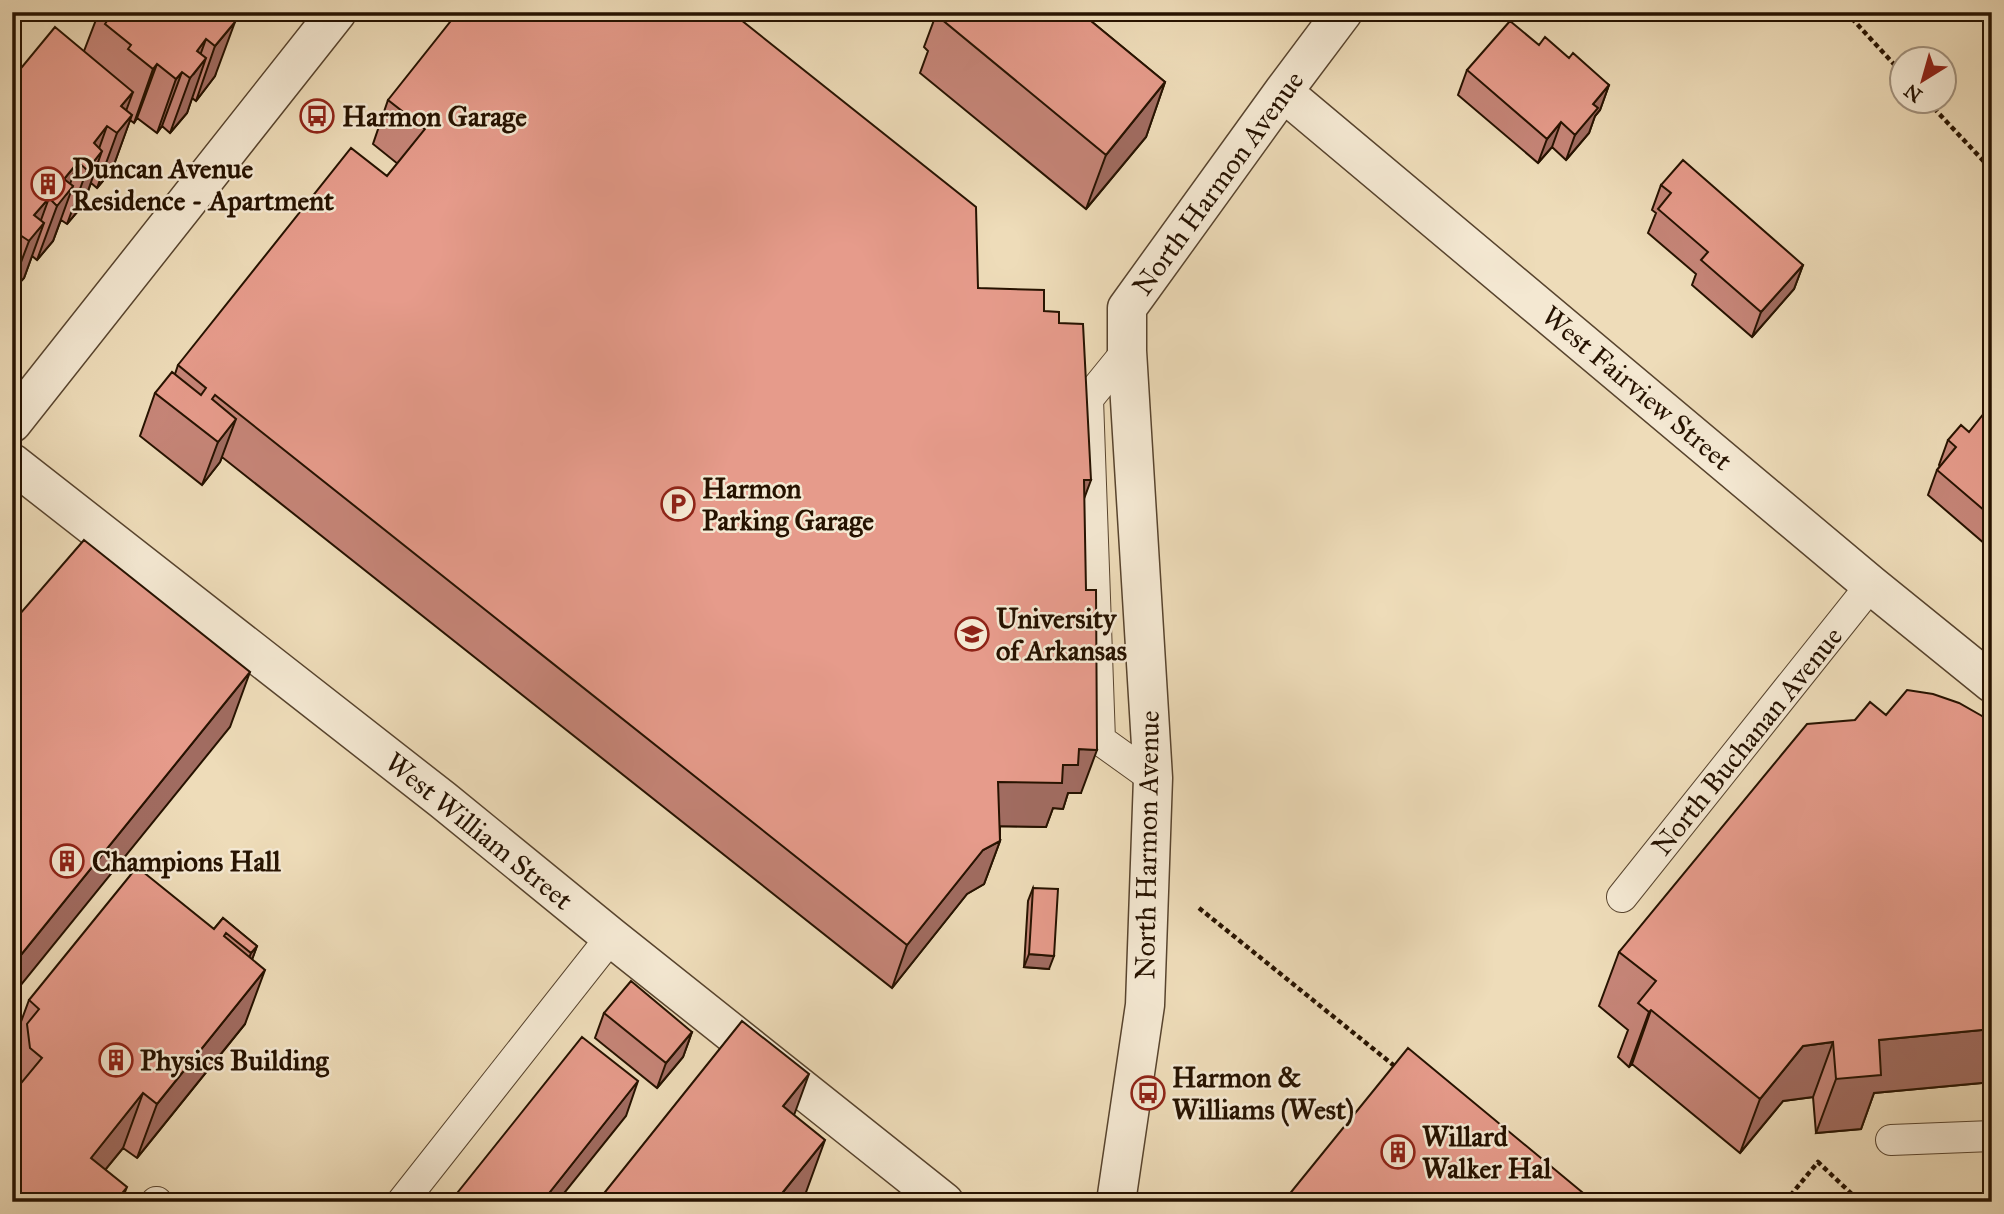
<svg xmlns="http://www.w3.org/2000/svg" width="2004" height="1214" viewBox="0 0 2004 1214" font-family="'IM FELL Great Primer',serif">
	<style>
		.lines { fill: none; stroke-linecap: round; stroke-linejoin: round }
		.service-casing { stroke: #58442e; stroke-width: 32 }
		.minor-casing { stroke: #58442e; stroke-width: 41 }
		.path { stroke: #261200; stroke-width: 4.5; stroke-dasharray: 5 3.5; stroke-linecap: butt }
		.service { stroke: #f4e8d2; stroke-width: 30 }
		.minor { stroke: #f4e8d2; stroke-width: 38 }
		.wall { fill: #c68578; stroke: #261200; stroke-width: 2 }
		.shaded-wall { fill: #a16c61; stroke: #261200; stroke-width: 2 }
		.building { fill: #e69b8b; stroke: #261200; stroke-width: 2 }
		.labels { text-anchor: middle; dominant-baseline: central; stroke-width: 5; stroke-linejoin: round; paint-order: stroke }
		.poi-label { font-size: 28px; font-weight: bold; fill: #261200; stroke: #f4e8d2; text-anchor: start }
		.street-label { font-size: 28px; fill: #261200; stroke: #f4e8d2 }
	</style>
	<rect width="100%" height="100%" fill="#eedcb9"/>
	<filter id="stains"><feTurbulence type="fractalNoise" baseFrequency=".00286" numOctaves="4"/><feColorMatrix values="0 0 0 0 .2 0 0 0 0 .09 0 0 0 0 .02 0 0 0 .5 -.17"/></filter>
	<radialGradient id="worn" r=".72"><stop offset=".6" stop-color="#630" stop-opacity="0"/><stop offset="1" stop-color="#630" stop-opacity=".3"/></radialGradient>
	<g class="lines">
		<defs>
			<path id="service" d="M1127,351l-39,48 12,341 53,38
				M1622,897l249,-312
				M1891,1140l101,-4
				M156,1202h1
				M402,1202l209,-265"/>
			<path id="minor" d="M1283,92l588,493 121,98
				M12,423l325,-411
				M12,463l431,337 168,137 333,265
				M1116,1202l29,-197 8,-227 -26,-427v-43l156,-216 60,-80"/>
		</defs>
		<use href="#service" class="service-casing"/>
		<use href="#minor" class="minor-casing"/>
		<path class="path" d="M1846,12l56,61
			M1928,102l64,68
			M1199,908l198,160
			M1785,1202l33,-40 38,36 1,4"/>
		<use href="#service" class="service"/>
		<use href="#minor" class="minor"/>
	</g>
	<path class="wall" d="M99,12h129l-13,64 -19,25 -4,-3 -5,15 -17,20 -8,-7 -5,7 -20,-15 -3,5 -4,-3 -18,50 -15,18 -6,-5 -8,22 -16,19 -6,-4 -8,21 -16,19 -5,-4 -8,22 -12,13v-212l72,-28z
		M937,12h143l85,70 -19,55 -60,72 -166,-136 8,-22 -4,-4z
		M1539,45l30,13 40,27 -9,25 -5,6 -6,17 -23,27 -14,-13 -14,16 -80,-68 9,-25z
		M388,100l590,188 66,23 15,12 25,175 -3,295h-13l-5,16 -10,-1 -7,19 -46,-1v15l-16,43 -17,10 -75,94 -670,-531 -2,5 -18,23 -62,-49 15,-43 20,-19 3,-9 209,-189 11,-12 -25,-20z
		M1661,185l142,80 -9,24 -42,48 -60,-52 4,-11 -48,-41 8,-20 -4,-3z
		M1992,418v132l-64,-55 9,-25 3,-4 -1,-1 9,-25 21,-8z
		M1886,715l106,9v358l-118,11 -13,36 -45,4 -3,-36 -30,4 -43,52 -108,-89 -3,3 -11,-10 10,-27 -29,-24 20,-54 236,-232z
		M1033,888l16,81 -25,-2 4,-66z
		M223,918l34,28 -5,13 -7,65 -108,134 -14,-10 -18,22 -93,32v-138l2,-5 -2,-2v-11l17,-46 185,-71z
		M604,1013l88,19 -9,25 -26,31 -62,-50z"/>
	<path class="shaded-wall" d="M235,22l-20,54 -19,25 19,-55z
		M206,39l-13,36 13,-17 -19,55 -17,20 20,-55 7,-27z
		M157,64l-20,54 -3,5 19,-54z
		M182,72l-20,54 -5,7 19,-54z
		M1165,82l-19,55 -60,72 20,-54z
		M1609,85l-9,25 -5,6 -6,17 -23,27 9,-25 18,-31z
		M133,92l-14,38 13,-15 -20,55 -15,18 20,-55 4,-27z
		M1561,122l-9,25 -14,16 9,-24z
		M107,126l-12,34 7,-9 -19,54 -16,19 20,-54 7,-27z
		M78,162l-12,33 7,-9 -20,55 -16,19 20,-54 7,-27z
		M49,198l-12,33 7,-8 -20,55 -12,13v-5l17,-45 5,-26z
		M20,235l-8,22v-12z
		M1803,265l-9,24 -42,48 9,-25z
		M236,419l-16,43 -18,23 16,-43z
		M1084,480h7l-16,43z
		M250,672l-20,55 -218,269v-30z
		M1079,749l18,1 -16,43h-13l-5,16 -10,-1 -7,19 -64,-1 16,-44 65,-17z
		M1000,841l-16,43 -17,10 -75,94 15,-43 76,-95z
		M257,946l-20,55 -6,7 20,-55z
		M1029,954l25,2 -5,13 -25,-2z
		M265,970l-20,54 -108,134 20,-54z
		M1651,1010l-19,54 -3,3 20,-55z
		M1992,1029v53l-118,11 -13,36 -45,4 20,-54 43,-39z
		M692,1032l-9,25 -26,31 9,-25z
		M1833,1042l-20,55 -30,4 -43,52 20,-54 43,-53z
		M809,1074l-20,55 -6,-23z
		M638,1081l-12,35 -69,86h-15z
		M143,1093l-20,55 -44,54 12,-44z
		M825,1140l-20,55 -6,7h-24z
		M127,1187l-6,15h-6z"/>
	<path class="building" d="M99,12h128l-2,3 10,7 -20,24 -9,-7 -9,12 9,7 -16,20 -8,-6 -6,7 -19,-15 -4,5 -25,-20 3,-4 -26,-21 2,-3 -9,-8z
		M458,12h273l245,195 2,81 66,2v21l15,1v11l24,1 8,156h-7l2,110h10l1,160 -18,-1 -1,16h-15l-1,18 -64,-1 2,59 -17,9 -76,95 -692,-550 -3,4 24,20 -18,23 -63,-49 17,-21 29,23 5,-7 -28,-23 173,-217 36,28 38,-47 -37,-29z
		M945,12h135l85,70 -59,73 -166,-137z
		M1510,21l29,24 6,-8 24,21 4,-5 36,32 -16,19 5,4 -23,27 -14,-13 -14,17 -80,-69z
		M55,27l78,65 -12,14 11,9 -15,18 -10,-7 -13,17 8,8 -15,19 -9,-8 -14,17 9,7 -16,20 -8,-8 -15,17 10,8 -15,18 -9,-6 -8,10v-166z
		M1683,160l120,105 -42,47 -60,-52 7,-8 -50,-43 13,-16 -10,-8z
		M1985,412l7,6v99l-55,-47 19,-23 -8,-7 13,-15 8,7z
		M84,540l166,132 -238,294v-343z
		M1907,690l26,4 26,9 23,13 10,8v305l-113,11 2,35 -45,4 -3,-37 -30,4 -43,53 -109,-89 -2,2 -11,-9 18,-22 -37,-29 188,-228 48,-4 15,-18 16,13z
		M137,867l77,62 9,-11 34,28 -6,7 -25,-20 -2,3 41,34 -108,134 -14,-11 -52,65 36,29 -12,15h-103v-108l30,-36 -12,-10 -3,-24 12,-15 -10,-9z
		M1033,888l25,1 -4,67 -25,-2z
		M631,981l61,51 -26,31 -62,-50z
		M742,1021l67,53 -26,32 42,34 -50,62h-178z
		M582,1037l56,44 -96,121h-92z
		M1408,1048l186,154h-311z"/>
	<defs>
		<symbol id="bus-ring" viewBox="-11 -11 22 22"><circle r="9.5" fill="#f4e8d2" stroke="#8f2418" stroke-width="1.5"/><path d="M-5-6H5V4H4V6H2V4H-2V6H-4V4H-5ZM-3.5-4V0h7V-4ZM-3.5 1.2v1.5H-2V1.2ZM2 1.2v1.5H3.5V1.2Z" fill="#8f2418"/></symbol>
		<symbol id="building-ring" viewBox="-11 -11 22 22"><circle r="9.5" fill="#f4e8d2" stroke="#8f2418" stroke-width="1.5"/><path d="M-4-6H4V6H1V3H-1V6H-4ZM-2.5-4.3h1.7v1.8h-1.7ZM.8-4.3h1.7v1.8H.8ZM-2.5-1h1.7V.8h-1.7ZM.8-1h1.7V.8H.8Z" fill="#8f2418"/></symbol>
		<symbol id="parking-ring" viewBox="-11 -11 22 22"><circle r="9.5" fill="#f4e8d2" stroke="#8f2418" stroke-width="1.5"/><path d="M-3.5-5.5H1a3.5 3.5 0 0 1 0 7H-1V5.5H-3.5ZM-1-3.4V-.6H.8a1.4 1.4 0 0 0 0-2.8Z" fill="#8f2418"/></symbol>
		<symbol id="university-ring" viewBox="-11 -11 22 22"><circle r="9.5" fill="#f4e8d2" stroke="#8f2418" stroke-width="1.5"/><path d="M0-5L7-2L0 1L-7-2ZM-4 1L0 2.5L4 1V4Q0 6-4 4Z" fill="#8f2418"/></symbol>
	</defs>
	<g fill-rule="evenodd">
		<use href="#bus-ring" x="298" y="97" width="38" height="38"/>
		<use href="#building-ring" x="29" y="165" width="38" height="38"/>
		<use href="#parking-ring" x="659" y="485" width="38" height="38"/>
		<use href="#university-ring" x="953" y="615" width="38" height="38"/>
		<use href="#building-ring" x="48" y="842" width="38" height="38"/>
		<use href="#building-ring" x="97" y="1041" width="38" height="38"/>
		<use href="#bus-ring" x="1129" y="1074" width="38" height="38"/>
		<use href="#building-ring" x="1379" y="1133" width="38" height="38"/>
	</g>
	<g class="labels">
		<g class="poi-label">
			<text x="342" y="116">Harmon Garage</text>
			<text x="72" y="168">Duncan Avenue<tspan x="72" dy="32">Residence - Apartment</tspan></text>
			<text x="702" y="488">Harmon<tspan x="702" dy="32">Parking Garage</tspan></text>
			<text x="996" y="618">University<tspan x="996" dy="32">of Arkansas</tspan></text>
			<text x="92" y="861">Champions Hall</text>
			<text x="140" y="1060">Physics Building</text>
			<text x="1172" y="1077">Harmon &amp;<tspan x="1172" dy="32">Williams (West)</tspan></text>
			<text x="1422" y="1136">Willard<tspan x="1422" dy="32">Walker Hal</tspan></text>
		</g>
		<g class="street-label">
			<text transform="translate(1218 183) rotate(-54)">North Harmon Avenue</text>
			<text transform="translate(1637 388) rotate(40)">West Fairview Street</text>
			<text transform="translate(1747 741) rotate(-51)">North Buchanan Avenue</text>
			<text transform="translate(479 831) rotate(39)">West William Street</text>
			<text transform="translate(1147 845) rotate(-89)">North Harmon Avenue</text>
		</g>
	</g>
	<rect width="2004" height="1214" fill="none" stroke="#eedcb9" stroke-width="42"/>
	<rect x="14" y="14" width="1976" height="1186" fill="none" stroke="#261200" stroke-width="3.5"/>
	<rect x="21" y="21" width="1962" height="1172" fill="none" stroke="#261200" stroke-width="2"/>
	<g transform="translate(1923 80) rotate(217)"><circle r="33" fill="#f4e8d2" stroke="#a2927e" stroke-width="2"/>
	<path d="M0-5L12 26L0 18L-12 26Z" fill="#8f2418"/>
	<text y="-10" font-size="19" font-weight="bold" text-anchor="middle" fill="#261200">N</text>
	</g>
	<rect width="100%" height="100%" filter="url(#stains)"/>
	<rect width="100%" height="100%" fill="url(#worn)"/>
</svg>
